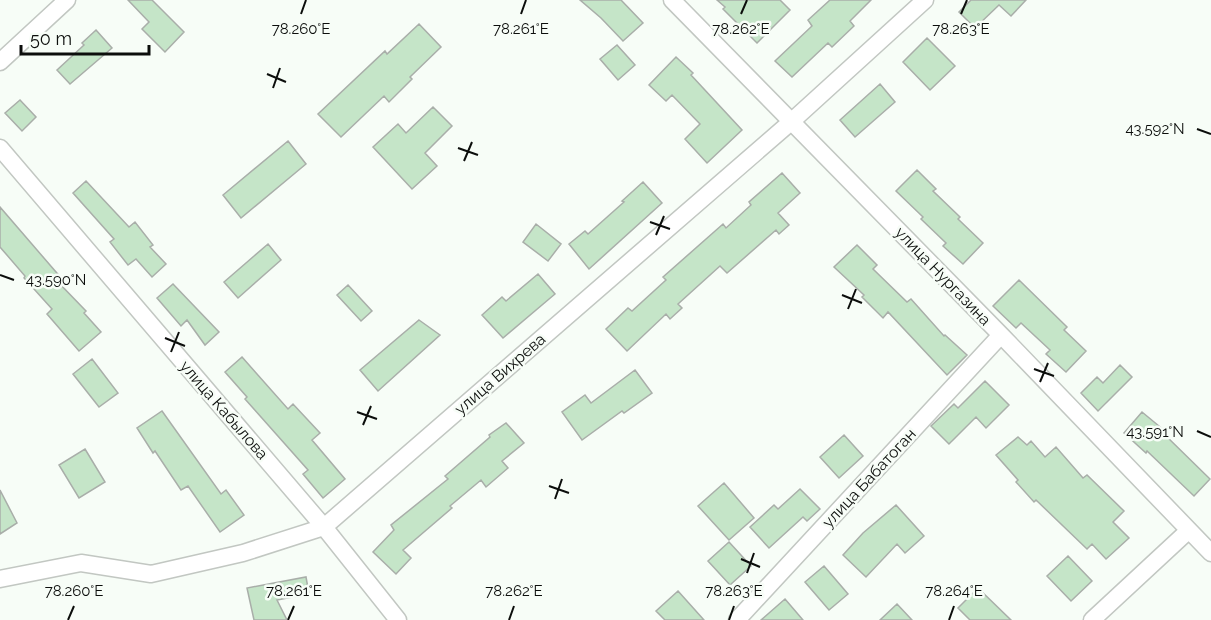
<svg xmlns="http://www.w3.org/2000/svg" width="1211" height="620" viewBox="0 0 1211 620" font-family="Raleway,sans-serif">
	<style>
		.building { fill: #c5e5c8; stroke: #a9aea9; stroke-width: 1.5 }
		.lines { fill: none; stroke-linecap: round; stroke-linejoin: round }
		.street-casing { stroke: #c2c7c2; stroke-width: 19 }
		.street { stroke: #fff; stroke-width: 16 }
		.ticks { fill: none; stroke: #0c0e0c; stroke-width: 2 }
		.labels { text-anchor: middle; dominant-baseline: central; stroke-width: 5; stroke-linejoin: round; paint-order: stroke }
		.street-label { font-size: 16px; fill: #0c0e0c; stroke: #f7fdf7 }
		.ticks-label { font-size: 15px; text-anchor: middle; fill: #0c0e0c; stroke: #f7fdf7; stroke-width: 5; stroke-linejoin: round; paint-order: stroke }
	</style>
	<rect width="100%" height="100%" fill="#f7fdf7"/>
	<path class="building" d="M128,0h24l32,32 -19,20 -23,-23 7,-7z
		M580,0h41l22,23 -20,18 -22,-23z
		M717,0h63l10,10 -33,33 -34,-34 2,-2z
		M830,0h41l-21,21 4,5 -22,21 -4,-4 -36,34 -17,-16 37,-35 -4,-6z
		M971,0h55l-15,16 -12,-11 -24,23 -16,-16z
		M419,24l22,23 -31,30 2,2 -23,23 -5,-6 -43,41 -23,-23 67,-63 2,3z
		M96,30l16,18 -42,36 -13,-14 27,-25 -2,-2z
		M927,38l28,28 -25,24 -27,-28z
		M617,45l18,20 -17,15 -18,-21z
		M676,57l17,16 -2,2 51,55 -35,33 -22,-24 15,-15 -28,-29 -6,6 -17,-16z
		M880,84l15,18 -40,35 -15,-17z
		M20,100l16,17 -14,14 -17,-18z
		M433,107l19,19 -27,27 12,13 -25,23 -39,-42 25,-23 8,9z
		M288,141l18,23 -65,54 -18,-23z
		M917,170l19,19 -3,2 27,26 -2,2 25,24 -20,21 -20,-18 3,-3 -25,-24 2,-2 -27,-26z
		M782,173l18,20 -22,20 11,12 -10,9 -3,-4 -49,43 -7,-7 -42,38 4,4 -12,11 -4,-5 -39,37 -21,-22 22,-21 4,3 34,-31 -3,-3 60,-53 3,4 25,-23 -2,-3z
		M86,181l43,46 6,-5 18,23 -3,2 16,17 -14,13 -16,-18 -8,6 -18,-23 4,-3 -41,-46z
		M643,182l19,21 -73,66 -20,-25 16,-13 3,3 36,-32 -2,-1z
		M0,207l62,72 -4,3 28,29 -2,2 17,19 -22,19 -32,-37 5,-5 -28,-31 1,-2 -25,-29z
		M536,224l25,20 -13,17 -25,-19z
		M268,244l13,16 -43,38 -14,-16z
		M857,245l20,20 -4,4 34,33 4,-3 33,37 1,-1 22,20 -20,20 -59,-63 -5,6 -21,-21 2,-2 -30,-28z
		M538,274l17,20 -52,44 -21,-23 20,-18 4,4z
		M1019,280l48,47 -3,3 22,21 -20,21 -20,-18 4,-4 -29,-27 -5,5 -23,-22z
		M173,284l46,48 -14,13 -18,-25 -6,6 -24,-28z
		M348,285l24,26 -11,10 -24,-26z
		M419,320l21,15 -62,56 -18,-21z
		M242,357l46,52 5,-5 27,29 -8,7 33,39 -22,19 -20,-24 5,-4 -63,-71 2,-2 -22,-25z
		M92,359l26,34 -19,14 -26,-33z
		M1120,365l12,12 -34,34 -17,-18 16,-16 6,6z
		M635,370l17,23 -28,20 -2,-2 -40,29 -20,-28 23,-17 6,8z
		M985,381l24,24 -23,23 -10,-11 -27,27 -18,-18 23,-22 4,4z
		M162,411l59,83 5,-4 18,25 -24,17 -32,-46 -7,4 -26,-39 -2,2 -16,-25z
		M1142,412l23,19 -2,2 47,46 -16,17 -47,-45 -1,2 -22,-20z
		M506,423l18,20 -22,18 6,7 -22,19 -5,-7 -31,26 2,2 -49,42 8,8 -15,16 -23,-22 21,-22 -3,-5 57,-46 -3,-3 45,-39 -1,-2z
		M844,435l19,21 -24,22 -19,-21z
		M1018,437l9,8 4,-4 14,16 11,-10 27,31 4,-3 37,36 -11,11 16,16 -23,21 -14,-15 -5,5 -51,-49 -2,2 -18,-20 2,-2 -22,-25z
		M85,449l20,33 -26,16 -20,-33z
		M724,483l30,35 -25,22 -31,-34z
		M800,489l20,20 -13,12 -4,-4 -34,31 -19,-21 24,-22 4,4z
		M0,490l17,33 -17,11z
		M896,505l28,31 -19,17 -8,-9 -31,33 -23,-22 20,-22z
		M729,542l22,24 -21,19 -22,-24z
		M1068,556l24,25 -21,20 -24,-25z
		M824,566l24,28 -19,16 -24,-28z
		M306,577l3,17 -32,6 10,20h-33l-7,-32z
		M978,588l33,32h-41l-12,-12z
		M678,591l26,29h-39l-9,-9z
		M785,599l18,21h-42z
		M897,604l15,16h-32z"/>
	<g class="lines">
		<defs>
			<path id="street" d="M672,0l329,335 210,218
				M0,62l67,-62
				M0,148l324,379 74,93
				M0,579l81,-16 70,11 92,-21 81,-26 468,-406 133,-121
				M737,620l264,-285
				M1092,620l96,-89"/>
		</defs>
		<use href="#street" class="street-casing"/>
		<use href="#street" class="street"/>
	</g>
	<path class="ticks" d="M301,14l5,-14M521,14l5,-14M741,14l6,-14M961,14l6,-14M267,74l19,8M273,88l7,-20M1197,129l14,5M458,148l20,7M464,161l8,-19M650,222l20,7M656,235l8,-19M0,275l14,5M842,295l20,8M848,309l8,-20M165,338l20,8M171,352l8,-20M1034,369l20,7M1040,382l8,-19M357,412l20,7M363,425l8,-19M1197,431l14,6M549,486l20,7M555,499l7,-20M741,559l19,8M747,573l7,-20M68,620l6,-14M288,620l6,-14M509,620l5,-14M729,620l5,-14M949,620l5,-14"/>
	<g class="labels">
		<g class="street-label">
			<text transform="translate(943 276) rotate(46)">улица Нургазина</text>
			<text transform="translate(500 374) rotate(-41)">улица Вихрева</text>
			<text transform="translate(224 410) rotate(49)">улица Кабылова</text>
			<text transform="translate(869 478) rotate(-47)">улица Бабатоган</text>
		</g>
	</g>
	<g class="ticks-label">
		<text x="301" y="34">78.260°E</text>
		<text x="521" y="34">78.261°E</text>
		<text x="741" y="34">78.262°E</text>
		<text x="961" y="34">78.263°E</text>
		<text x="1155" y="134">43.592°N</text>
		<text x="56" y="285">43.590°N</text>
		<text x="1155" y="437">43.591°N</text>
		<text x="74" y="596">78.260°E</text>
		<text x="294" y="596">78.261°E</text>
		<text x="514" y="596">78.262°E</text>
		<text x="734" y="596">78.263°E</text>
		<text x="954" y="596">78.264°E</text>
	</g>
	<path d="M21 45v9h128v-9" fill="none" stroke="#0c0e0c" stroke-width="3"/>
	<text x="30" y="45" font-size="18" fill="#0c0e0c" stroke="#f7fdf7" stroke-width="4.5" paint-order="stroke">50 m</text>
</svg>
